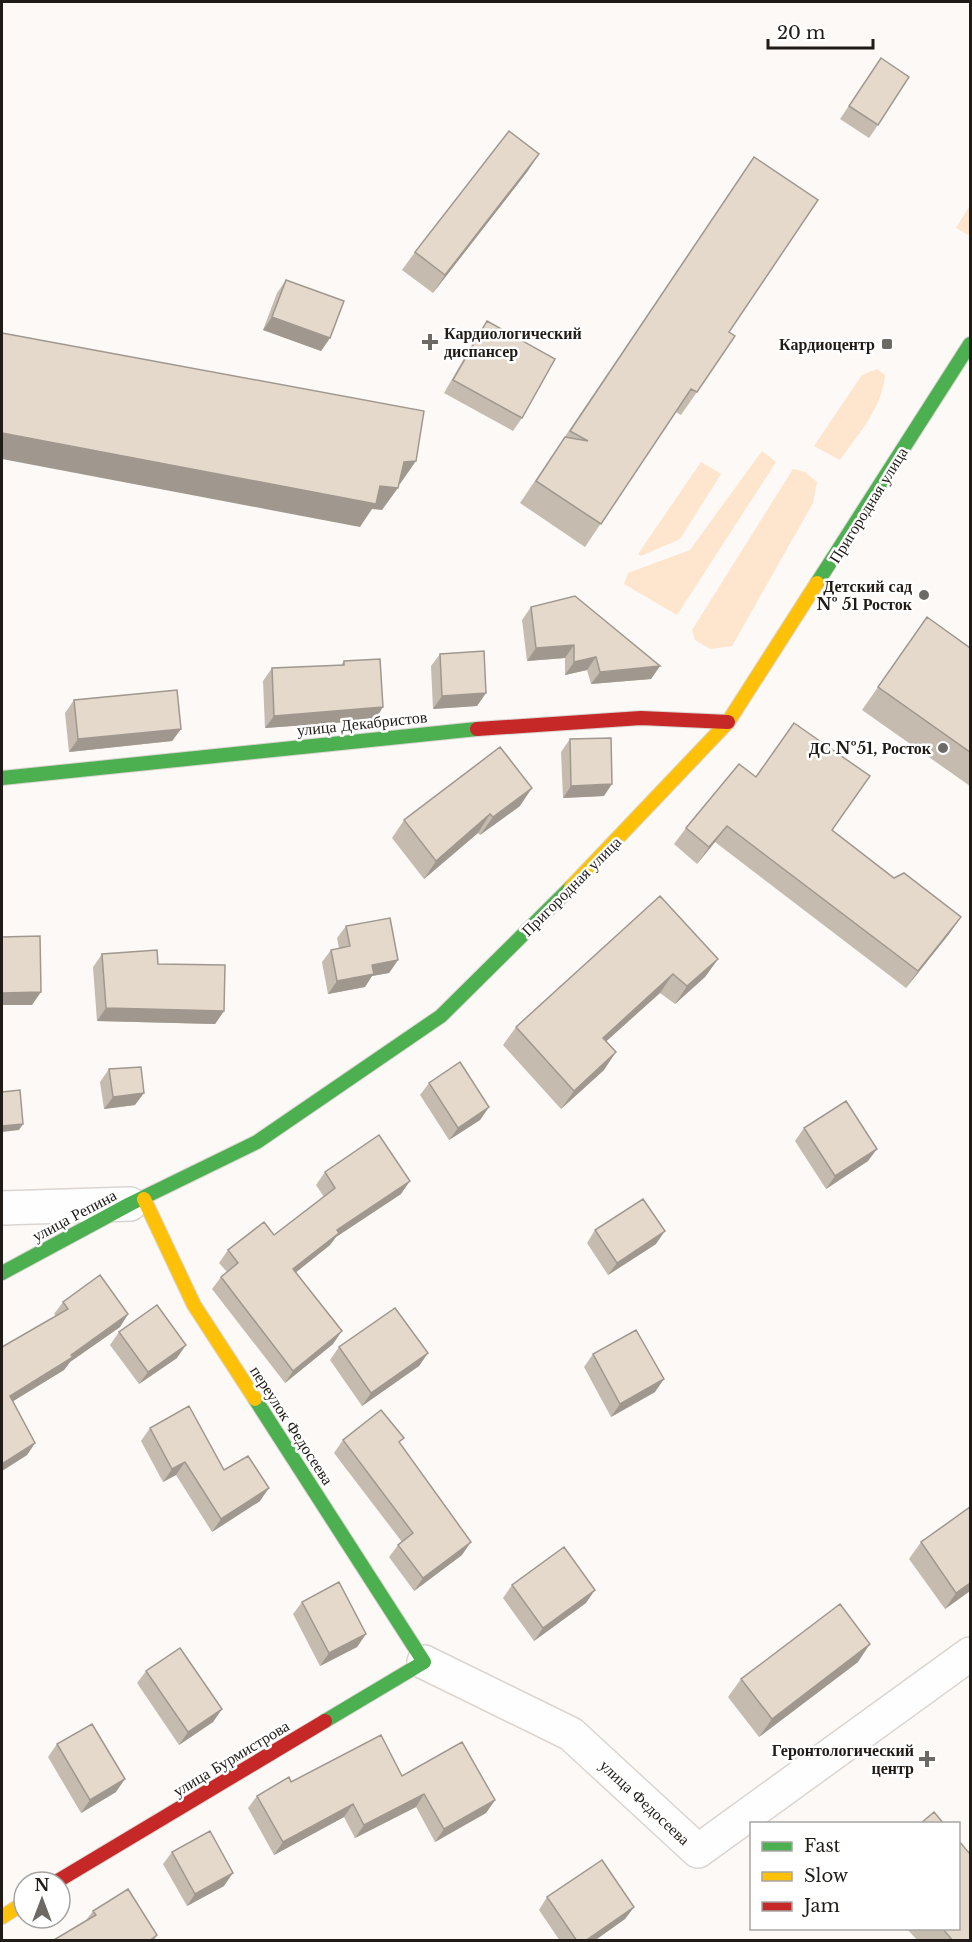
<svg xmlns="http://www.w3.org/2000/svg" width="972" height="1942" viewBox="0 0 972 1942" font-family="'Libre Baskerville',serif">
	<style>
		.green { fill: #fee5ce }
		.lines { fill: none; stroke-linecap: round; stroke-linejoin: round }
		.street-casing { stroke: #dad5d1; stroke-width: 36 }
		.fast-casing { stroke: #dad5d1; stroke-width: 16 }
		.slow-casing { stroke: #dad5d1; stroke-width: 16 }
		.jam-casing { stroke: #dad5d1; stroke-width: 16 }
		.street { stroke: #fffefe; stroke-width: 33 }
		.fast { stroke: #4caf50; stroke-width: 14 }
		.slow { stroke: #ffc107; stroke-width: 14 }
		.jam { stroke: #c62828; stroke-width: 14 }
		.wall { fill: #c5bbaf }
		.shaded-wall { fill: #a0988f }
		.building { fill: #e5d9cc; stroke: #a0988f; stroke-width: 1.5 }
		.poi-dot { fill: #6d6964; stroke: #fff; stroke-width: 2 }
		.labels { text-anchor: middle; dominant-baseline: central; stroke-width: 5; stroke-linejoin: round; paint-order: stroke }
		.poi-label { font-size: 16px; font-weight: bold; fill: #201b16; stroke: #fff; text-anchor: end }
		.street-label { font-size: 16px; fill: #201b16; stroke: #fff }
	</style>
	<rect width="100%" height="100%" fill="#fcf9f6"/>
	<path class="green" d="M970,205v31l-14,-8z
		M877,369l8,6c-3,33 -26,58 -45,85l-26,-14 48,-71z
		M762,451l14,11 -99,153 -53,-31 4,-11 62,-23z
		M701,462l20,12 -41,65 -39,17 -3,-2z
		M793,469l12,3 12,10 -4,21 -81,143 -22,3 -15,-9 -3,-10z"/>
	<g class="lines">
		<defs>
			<path id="street" d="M2,1208l128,-4
				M424,1662l147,72 127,117 272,-197"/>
			<path id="fast" d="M817,583l153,-239
				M2,778l475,-49
				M2,1273l128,-69 127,-62 184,-126 130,-129
				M255,1399l169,263 -99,59"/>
			<path id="slow" d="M571,887l157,-165 89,-139
				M144,1199l50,106 61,94
				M2,1917l22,-14"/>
			<path id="jam" d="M477,729l164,-11 87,4
				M56,1882l269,-161"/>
		</defs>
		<use href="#street" class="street-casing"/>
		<use href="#fast" class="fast-casing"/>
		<use href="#slow" class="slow-casing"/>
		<use href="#jam" class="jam-casing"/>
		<use href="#street" class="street"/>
		<use href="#fast" class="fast"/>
		<use href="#slow" class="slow"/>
		<use href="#jam" class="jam"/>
	</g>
	<path class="wall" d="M881,58l-3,67 -9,13 -29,-19z
		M539,154l-12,18 -94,121 -31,-23 13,-18z
		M754,157l-25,175 -32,60 -16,23 -5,-3 -91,135 -65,-44z
		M286,280l44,58 -9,13 -58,-21 14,-37z
		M487,321l35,97 -9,13 -69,-38 34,-59z
		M531,607l129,59 -9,13 -60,5 -4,-14 -22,5v-17l-38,3 -5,-41z
		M927,617l43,31v138l-108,-76z
		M440,654l46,39 -9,13 -44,3 -2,-43z
		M344,661l31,59 -110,8 -2,-47 9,-13 69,-3z
		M74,700l107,29 -9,12 -103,11 -4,-39z
		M570,739l34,57 -41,2 -2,-46z
		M756,777l76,53 62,48 67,39 -12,17 -43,54 -191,-146 -18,22 -23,-20 12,-16z
		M520,806l-40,29 -2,-2 -54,46 -32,-41 12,-18z
		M346,926l52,34 -9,13 -17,3 -7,11 -37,7 -6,-32 9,-12 8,-2 -2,-10z
		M102,954l56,10 66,47 -9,13 -118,-3 -4,-54z
		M718,959l-13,18 -30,27 -15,-11 -54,48 -2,29 -43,39 -58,-64 13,-18z
		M109,1069l26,36 -31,4 -4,-27z
		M429,1083l60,24 -9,13 -31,20 -29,-45z
		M804,1128l64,33 -42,28 -31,-48z
		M325,1172l76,22 -65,43 -6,8 -34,27 37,72 -48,39 -73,-94 9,-12 6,-5 -8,-9 9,-13 46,-15 50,-38 -8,-12z
		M595,1230l61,14 -48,31 -21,-32z
		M63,1302l65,12 -8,13 -50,35 -6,8 -51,31 22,42 -8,12 -25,16v-124l54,-31 -2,-2z
		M119,1332l58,26 -38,26 -29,-39z
		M339,1347l89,6 -9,13 -57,40 -32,-46z
		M593,1354l62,38 -44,25 -27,-50z
		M150,1428l74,42 36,31 -48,31 -36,-57 -13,7 -22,-41z
		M343,1440l57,4 62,111 -48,36 -25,-34 9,-12 4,-3 -68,-89z
		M970,1507v84l-25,18 -36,-50 12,-17z
		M512,1585l74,18 -52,38 -31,-43z
		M302,1602l64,32 -9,13 -37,19 -27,-52z
		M858,1662l-99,75 -31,-40 13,-18z
		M146,1671l76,38 -9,13 -34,23 -42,-62z
		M57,1744l59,48 -35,21 -33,-56z
		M402,1776l93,24 -9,13 -51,29 -19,-35 -61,31 -11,-21 -70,38 -26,-47 9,-12 34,-14z
		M172,1852l52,34 -37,20 -24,-42z
		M547,1897l87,10 -9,12 -31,22h-34l-21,-31z
		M93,1911l64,24 -3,6h-102l34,-21z
		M907,1929h51l12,12h-52z"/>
	<path class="shaded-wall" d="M539,154l-12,18 -94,121 12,-18z
		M272,317l58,21 -9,13 -58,-21z
		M2,433l396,55 -16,22 -10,-1 -12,18 -358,-68z
		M416,461l-16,23 -12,1 16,-23z
		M574,645l-9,13 -38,3 9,-13z
		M596,657l-9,13 -22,5 9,-13z
		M660,666l-9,13 -60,5 9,-12z
		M486,693l-9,13 -44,3 9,-13z
		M383,707l-8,13 -110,8 9,-12z
		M181,729l-9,12 -103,11 9,-13z
		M612,784l-8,12 -41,2 8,-12z
		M532,788l-12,18 -40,29 13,-18z
		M490,814l-12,19 -54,46 12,-18z
		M727,826l-12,16 -18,22 12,-17z
		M961,917l-12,17 -43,54 12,-17z
		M718,959l-13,18 -30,27 12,-18z
		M398,960l-9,13 -17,3 -7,11 -37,7 9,-13 35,-16z
		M673,974l-13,19 -70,63 13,-18z
		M41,992l-9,13h-30v-12z
		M106,1008l118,3 -9,13 -118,-3z
		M616,1052l-12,18 -43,39 13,-18z
		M144,1093l-9,12 -31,4 9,-12z
		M489,1107l-9,13 -31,20 9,-12z
		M23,1124l-4,6 -17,2v-6z
		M877,1149l-9,12 -42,28 9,-13z
		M410,1181l-9,13 -65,43 -6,8 -46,37 9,-13 44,-39z
		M665,1231l-9,13 -48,31 9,-12z
		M128,1314l-8,13 -50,35 -6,8 -62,38 8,-12z
		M342,1331l-9,13 -48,39 8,-12z
		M186,1345l-9,13 -38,26 9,-12z
		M428,1353l-9,13 -57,40 9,-13z
		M664,1379l-9,13 -44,25 9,-13z
		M35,1443l-8,12 -25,16v-7z
		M185,1462l-9,13 -13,7 9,-13z
		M269,1488l-9,13 -48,31 9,-13z
		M471,1542l-9,13 -48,36 9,-13z
		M970,1583v8l-25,18 11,-16z
		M595,1590l-9,13 -52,38 9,-13z
		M366,1634l-9,13 -37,19 9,-13z
		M870,1644l-12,18 -99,75 13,-18z
		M222,1709l-9,13 -34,23 9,-13z
		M125,1779l-9,13 -35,21 9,-13z
		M424,1794l-8,13 -61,31 9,-13z
		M495,1800l-9,13 -51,29 9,-13z
		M353,1804l-9,13 -70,38 9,-13z
		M233,1873l-9,13 -37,20 8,-12z
		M634,1907l-9,12 -31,22h-9z"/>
	<path class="building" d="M881,58l28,19 -31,48 -29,-19z
		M509,131l30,23 -94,121 -30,-23z
		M754,157l64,43 -89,132 6,4 -38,56 -6,-3 -90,135 -65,-43 29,-44 23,4 -18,-10z
		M286,280l58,21 -14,37 -58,-21z
		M487,321l68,38 -33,59 -69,-38z
		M2,333l422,78 -8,50 -12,1 -6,26 -18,-2 -4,18 -374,-71z
		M575,596l85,70 -60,6 -4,-15 -22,5v-17l-38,3 -5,-41z
		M927,617l43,31v104l-92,-65z
		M484,651l2,42 -44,3 -2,-42z
		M380,659l3,48 -109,9 -2,-48 72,-3v-4z
		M177,690l4,39 -103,10 -4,-39z
		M794,723l76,53 -38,54 62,48 10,-5 57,44 -43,54 -191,-145 -18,21 -23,-19 53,-64 17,13z
		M611,738l1,46 -41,2 -1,-47z
		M500,747l32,41 -39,29 -3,-3 -54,47 -32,-41z
		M660,896l58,63 -31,27 -14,-12 -70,64 13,14 -42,39 -58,-64z
		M390,918l8,42 -26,5 2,9 -37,7 -6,-31 19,-4 -4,-20z
		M40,936l1,56 -39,1v-56z
		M157,950l1,14 67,1 -1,46 -118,-3 -4,-54z
		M460,1062l29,45 -31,21 -29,-45z
		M141,1067l3,26 -31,4 -4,-28z
		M20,1090l3,34 -21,2v-34z
		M846,1101l31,48 -42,27 -31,-48z
		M379,1135l31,46 -73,49 2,3 -46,36 49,62 -49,40 -72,-94 17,-14 -10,-13 36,-28 10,13 61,-47 -10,-16z
		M643,1199l22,32 -48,32 -22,-33z
		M100,1275l28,39 -57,41 2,2 -63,39 25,47 -33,21v-117l66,-38 -5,-7z
		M157,1305l29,40 -38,27 -29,-40z
		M395,1308l33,45 -57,40 -32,-46z
		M636,1330l28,49 -44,25 -27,-50z
		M189,1406l35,64 24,-14 21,32 -48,31 -36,-57 -13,7 -22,-41z
		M381,1410l23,28 -5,4 72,100 -48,36 -25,-33 15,-12 -70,-93z
		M970,1507v76l-14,10 -35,-51z
		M564,1547l31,43 -52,38 -31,-43z
		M339,1582l27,52 -37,19 -27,-51z
		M840,1604l30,40 -98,75 -31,-40z
		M180,1648l42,61 -34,23 -42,-61z
		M92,1724l33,55 -35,21 -33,-56z
		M381,1735l21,41 60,-34 33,58 -51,29 -20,-35 -60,31 -11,-21 -70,38 -26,-46 32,-19 2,5z
		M934,1812l10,12h-24z
		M210,1831l23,42 -38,21 -23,-42z
		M958,1840l12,14v87h-17l-10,-12h15z
		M602,1860l32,47 -49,34h-8l-30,-44z
		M128,1889l29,46 -8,6h-97l44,-26 -3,-4z"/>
	<g class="poi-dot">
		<path d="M427 333h6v6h6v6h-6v6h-6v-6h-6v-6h6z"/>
		<rect x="881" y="338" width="12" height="12" rx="3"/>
		<circle cx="924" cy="595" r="6"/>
		<circle cx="943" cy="748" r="6"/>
		<path d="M924 1750h6v6h6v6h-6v6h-6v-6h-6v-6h6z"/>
	</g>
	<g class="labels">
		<g class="poi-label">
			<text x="444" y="333" text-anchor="start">Кардиологический<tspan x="444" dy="18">диспансер</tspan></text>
			<text x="875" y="344">Кардиоцентр</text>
			<text x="912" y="586">Детский сад<tspan x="912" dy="18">№ 51 Росток</tspan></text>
			<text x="931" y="748">ДС №51, Росток</text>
			<text x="914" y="1750">Геронтологический<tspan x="914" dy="18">центр</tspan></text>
		</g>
		<g class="street-label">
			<text transform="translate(868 505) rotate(-58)">Пригородная улица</text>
			<text transform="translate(362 723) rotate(-6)">улица Декабристов</text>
			<text transform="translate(571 886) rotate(-45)">Пригородная улица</text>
			<text transform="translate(74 1215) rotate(-28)">улица Репина</text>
			<text transform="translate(292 1425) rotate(57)">переулок Федосеева</text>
			<text transform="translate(231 1758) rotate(-31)">улица Бурмистрова</text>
			<text transform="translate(645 1802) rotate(43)">улица Федосеева</text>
		</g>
	</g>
	<rect width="972" height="1942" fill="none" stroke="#201b16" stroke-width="6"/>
	<rect x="750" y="1822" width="210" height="108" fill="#ffffff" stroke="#a6a4a2" stroke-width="1.5"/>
	<rect x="762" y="1842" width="30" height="9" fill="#4caf50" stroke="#a6a4a2" stroke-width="1.5"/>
	<text x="804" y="1852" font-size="18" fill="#201b16">Fast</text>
	<rect x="762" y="1872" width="30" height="9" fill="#ffc107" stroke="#a6a4a2" stroke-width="1.5"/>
	<text x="804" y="1882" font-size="18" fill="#201b16">Slow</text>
	<rect x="762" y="1902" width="30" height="9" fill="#c62828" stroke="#a6a4a2" stroke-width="1.5"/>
	<text x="804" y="1912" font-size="18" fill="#201b16">Jam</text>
	<g transform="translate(42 1900)"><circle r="28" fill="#ffffff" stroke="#a6a4a2" stroke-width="1.5"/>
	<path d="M0-4.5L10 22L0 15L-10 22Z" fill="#6d6964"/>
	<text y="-9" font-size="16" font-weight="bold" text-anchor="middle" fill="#201b16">N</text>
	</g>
	<path d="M768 39v9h105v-9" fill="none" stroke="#201b16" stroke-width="3"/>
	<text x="777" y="39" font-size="18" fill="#201b16" stroke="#ffffff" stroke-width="4.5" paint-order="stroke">20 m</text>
</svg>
